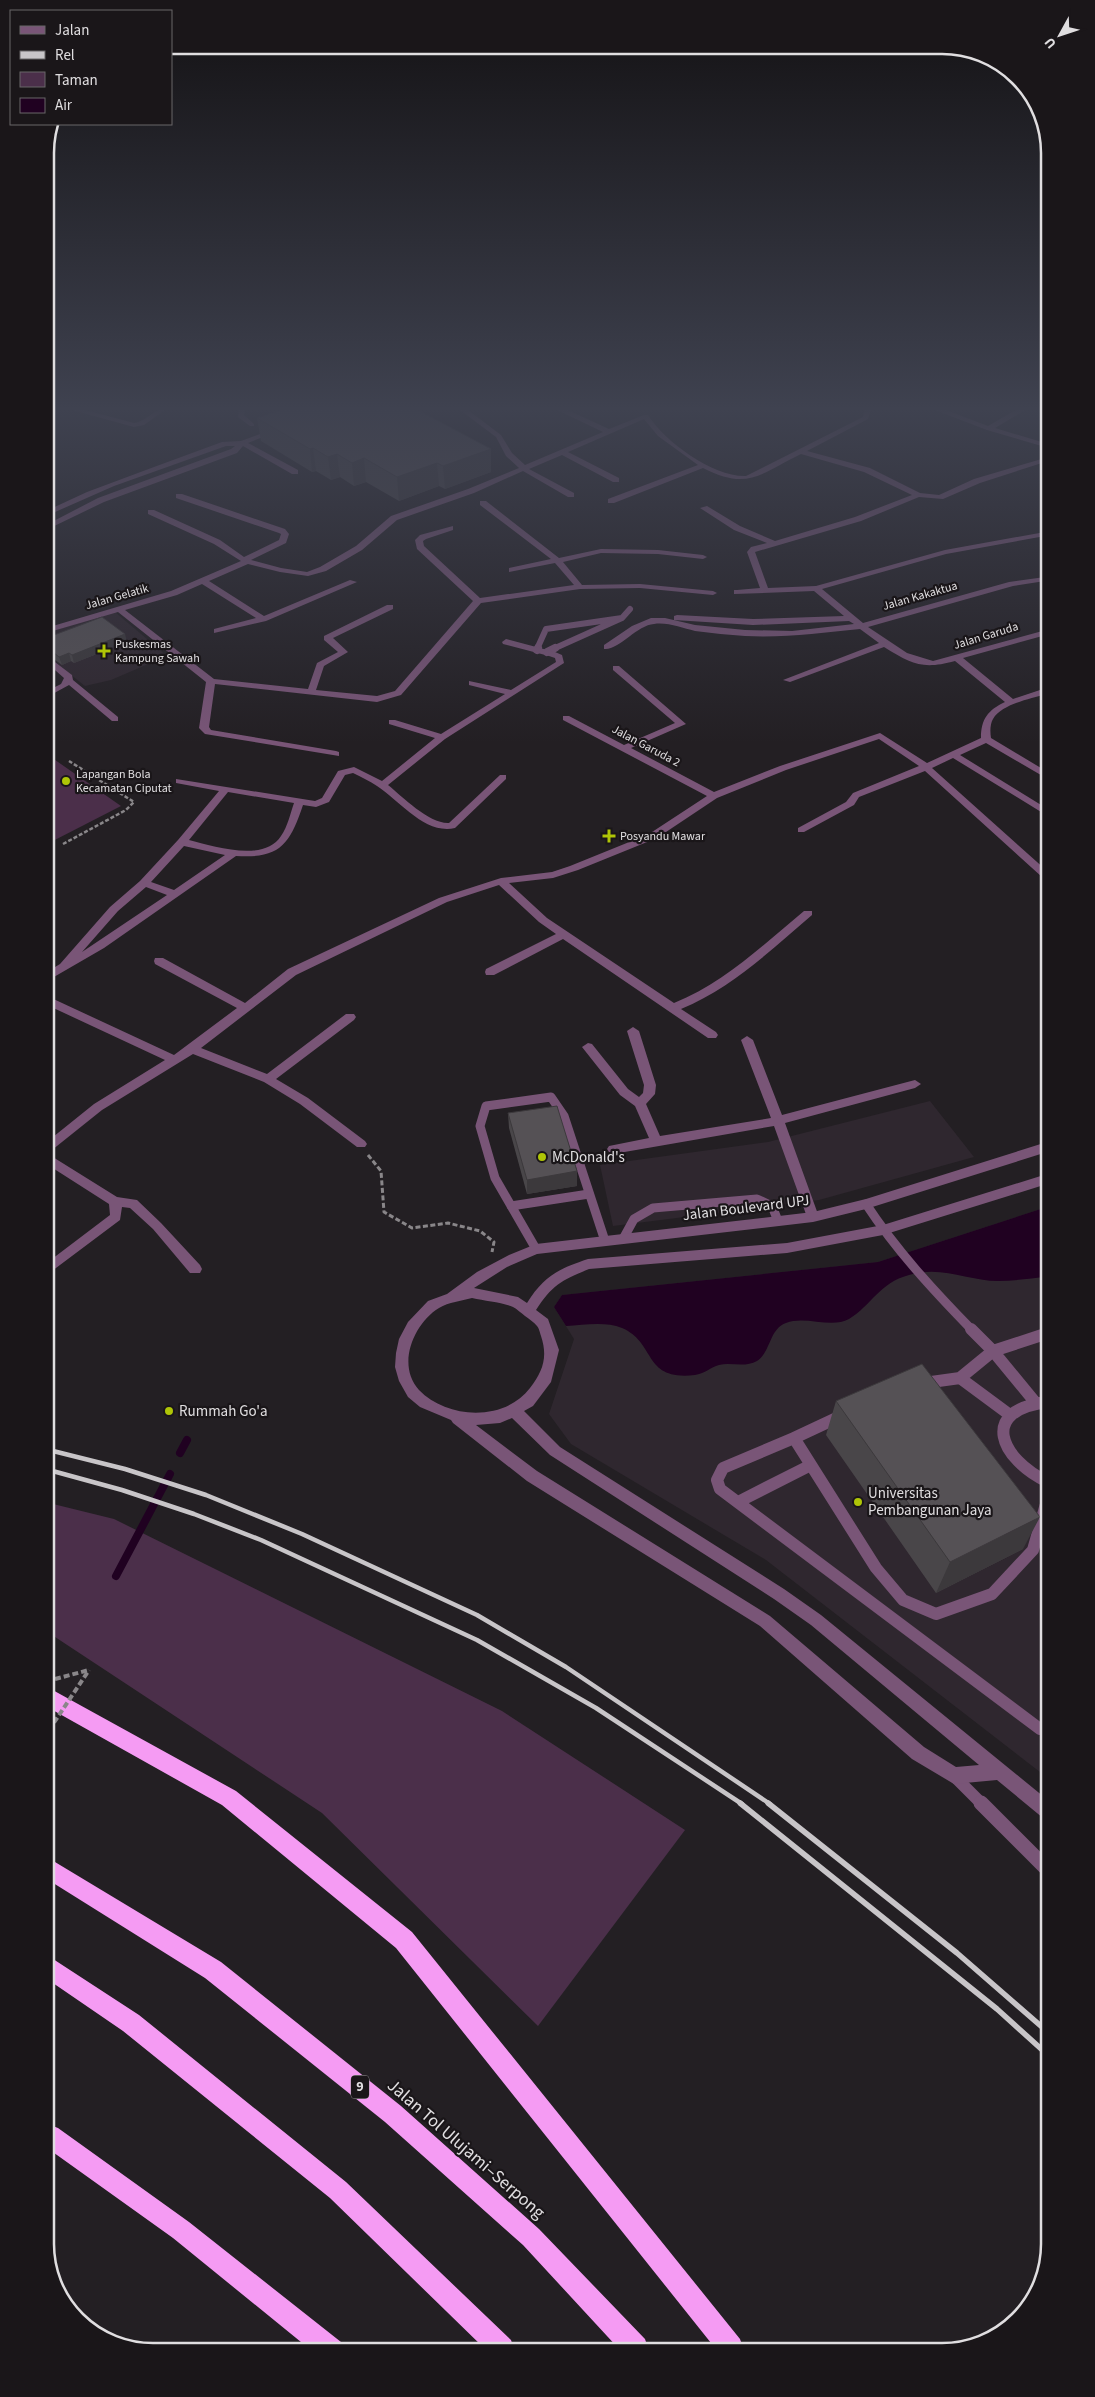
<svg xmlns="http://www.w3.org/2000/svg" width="1095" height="2397" viewBox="0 0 1095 2397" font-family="'Source Sans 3',sans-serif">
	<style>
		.built { fill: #2f272f }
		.green { fill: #4b2f4a }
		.water { fill: #200121 }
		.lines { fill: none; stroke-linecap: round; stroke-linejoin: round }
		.stream { stroke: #200121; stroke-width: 8 }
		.path-far2 { stroke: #898689; stroke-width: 2.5; stroke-dasharray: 4 2; stroke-linecap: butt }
		.path-far1 { stroke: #898689; stroke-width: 3; stroke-dasharray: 5 2.5; stroke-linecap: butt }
		.path { stroke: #898689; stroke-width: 4; stroke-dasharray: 6 3; stroke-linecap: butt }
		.service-far4 { stroke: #795577; stroke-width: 6 }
		.service-far3 { stroke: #795577; stroke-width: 8 }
		.service-far2 { stroke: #795577; stroke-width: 9 }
		.service-far1 { stroke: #795577; stroke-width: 12 }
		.service { stroke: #795577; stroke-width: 15 }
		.minor { fill: #795577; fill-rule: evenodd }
		.tertiary { fill: #795577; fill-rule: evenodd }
		.motorway { fill: #f59bf3; fill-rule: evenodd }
		.rail-far1 { stroke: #c8c5c8; stroke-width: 4.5 }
		.rail { stroke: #c8c5c8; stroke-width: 5.5 }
		.path-bridge { stroke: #898689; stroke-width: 4; stroke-dasharray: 6 3; stroke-linecap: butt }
		.wall { fill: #494649 }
		.shaded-wall { fill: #3c393c }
		.building { fill: #555155; stroke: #3c393c }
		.poi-dot { fill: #afc507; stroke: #1a1619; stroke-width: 2 }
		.labels { text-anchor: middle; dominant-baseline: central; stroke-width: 4.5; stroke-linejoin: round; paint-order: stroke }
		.far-street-label { font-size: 12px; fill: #e0dee0; stroke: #1a1619 }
		.far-poi-label { font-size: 12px; fill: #e0dee0; stroke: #1a1619; text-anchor: start }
		.shield { fill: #1a1619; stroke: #a5a2a4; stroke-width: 1 }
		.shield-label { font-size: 14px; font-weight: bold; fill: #e0dee0 }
		.poi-label { font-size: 15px; fill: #e0dee0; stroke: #1a1619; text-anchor: start }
		.street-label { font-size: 15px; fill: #e0dee0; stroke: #1a1619 }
		.near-street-label { font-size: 18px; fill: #e0dee0; stroke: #1a1619 }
		.rim { fill: none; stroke: #e0dee0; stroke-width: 2.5 }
	</style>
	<rect width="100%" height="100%" fill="#231f23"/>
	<path class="built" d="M115,612l52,44 -56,24 -26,6 -38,-30 -1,-23z
		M930,1101l44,56 -155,43 -206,26 -13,-61 168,-23z
		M1047,1207l2,572 -283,-219 -195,-116 -22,-30 25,-75 -20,-32 8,-12 316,-33z"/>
	<path class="green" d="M48,755l73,51 -74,38z
		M49,1503l65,16 388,192 183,119 -147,196 -216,-213 -273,-180z"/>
	<path class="water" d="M1047,1207v70c-16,1 -32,4 -49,4 -30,0 -56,-16 -89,-6 -30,8 -37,30 -60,44 -18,10 -44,-4 -63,4 -17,6 -15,29 -29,38 -12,7 -26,1 -38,4 -8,2 -15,9 -24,10 -53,6 -38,-32 -73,-47 -17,-7 -38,-3 -56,-2l-12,-19 8,-12 316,-33z"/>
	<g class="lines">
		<path class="stream" d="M180,1453l7,-13
			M116,1576l54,-102"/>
		<path class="path-far2" d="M63,844l63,-34 8,-8 -65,-41"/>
		<path class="path-far1" d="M368,1155l13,16 3,41 28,16 36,-5 32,8 14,11 -2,10"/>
		<path class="path" d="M55,1679l34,-9"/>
		<path class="service-far4" d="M537,649l9,-20 76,-11
			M553,649l69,-31 8,-9"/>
		<path class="service-far3" d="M537,650l1,-2
			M547,652l8,-4
			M47,852l3,-2"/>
		<path class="service-far2" d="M866,1204c30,46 68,87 106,126
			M511,1206l78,-12
			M623,1239l11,-20 19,-11 104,-9 15,7 6,15
			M536,1249l-41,-71 -15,-52 6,-20 65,-9 13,19 41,125"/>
		<path class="service-far1" d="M971,1329l22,22 42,51
			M960,1378l33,-27 55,-18
			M924,1383l36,-5 50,37
			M1048,1402c-70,8 -48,57 0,80
			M841,1416l-47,22 82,130 27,32 33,14 56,-20 41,-44 15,-53
			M794,1438l-71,30 -6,12 3,9 320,240
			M738,1502l71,-36
			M954,1776l28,28"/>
		<path class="service" d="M981,1803l68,68"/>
		<path class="minor" d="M61,407h13l60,16c14,-2 21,-16 35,-16l-25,18 -10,2z
			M239,407h7l-2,8 10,9v2h-4l-12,-9z
			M456,407h8l37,28 11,18 13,12 78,-33 -52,-25h10l48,22 35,-14h4c17,27 65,62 98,61l117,-59 2,-10h7l-4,12 -61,32 63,17 50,25 19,2 35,-16 71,-21v4l-65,21 -37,16 -24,-2 -58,24 -106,31 13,36 48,-2 129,-36 100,-18v4l-99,18 -124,35 41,34 146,-41 36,-5v4l-32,5 -145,41 39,26 26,8 113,-31v5l-83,23 50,41 33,-11v6c-16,5 -44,10 -53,25 -3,5 -3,13 -2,19l55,33v7l-60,-35 -26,12 86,53v7l-93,-57 -21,10 114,102v8l-4,-1 -117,-106 -66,26 -5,8 -50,27h-6v-4l48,-26 7,-9 66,-27 -40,-27 -93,31 -69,28 -60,40 -79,32 -25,8 -44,5 38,35 127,85c50,-20 89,-58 130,-92h8v4c-41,35 -80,73 -131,94l35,23 2,3 -2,3h-8l-145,-99 -69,36h-8l-1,-3 1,-3 70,-35 -17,-12 -40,-37 -52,17 -151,73 -95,73 66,26 79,-60h8l2,3 -2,3 -78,59 32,19 57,43 2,3 -2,3h-8l-57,-43 -36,-22 -71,-28 -91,56 -50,40 -4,1v-10l46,-37 71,-44 -118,-55v-9l127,59 63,-47 -82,-44 -1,-3 1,-3h8l82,45 43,-34 151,-71 62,-20 51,-6 18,-6 79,-32 58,-38 -144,-76v-4h6l55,29 51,-22 -62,-53v-4h6l67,58 -55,24 83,44 66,-26 100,-33 47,30 54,-25c0,-19 7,-28 24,-36l-50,-41c-33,9 -43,3 -71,-14l-94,35 -7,-2 96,-37 -19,-14c-39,4 -76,9 -115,7 -16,-1 -33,-3 -50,-5 -13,-3 -27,-9 -41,-7 -17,1 -36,27 -50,25v-4l28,-19 19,-8h14l30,7 50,5 47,1 62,-7 -5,-3 -96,4 -79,-5v-4l3,-1 76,4 91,-3 -30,-25 -80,3v-4h3l23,-2 -13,-36 4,-5 16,-4 -33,-13 -34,-22 7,-2 33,20 35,15 80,-24 57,-22 -48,-23 -63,-18c-41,20 -53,37 -98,14l-89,35h-6v-4l90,-34 -40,-29 -14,-17 -76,33 51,26v4h-6l-51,-27 -33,14 45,24v4h-6l-45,-26 -49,22 -77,27 -35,30 -36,21 -18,5 -28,-4 -32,-8 -39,17 55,35 86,-36 7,2 -91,39 -52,12v-4l42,-11 -54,-34 -25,11 -52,15 89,69 94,10 9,-26 21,-11 -14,-12v-4l63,-31h6v4l-60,29 15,14 -24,14 -8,24 61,6 18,-5 78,-90 -56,-52 -2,-9 5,-5 33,-9v4l-27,9 -3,2 1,5 56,52 94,-13 -19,-22 -46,9v-4l42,-9 -71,-54v-4h6l73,57 42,-9 57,1 45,5 4,2 -4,2 -45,-5 -57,-1 -38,9 19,23 58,-1 73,7 4,2 -4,2 -73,-7 -60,1 -99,14 -80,92 -24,7 -162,-18 -6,43 2,3 125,21 3,1v4l-134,-22 -6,-6 7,-46 -88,-70 -72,21v-5l125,-37 70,-30 -27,-17 -66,-30v-4h6l66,30 24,17 35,-17 2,-6 -2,-1 -103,-35v-4h6l103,35 4,5 -3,9 -35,17 30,8 26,4 13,-5 36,-21 35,-30 77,-27 51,-21 -13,-12 -10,-19z
			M927,407h11l50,19 33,-19h9l-35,21 50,15v4l-58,-17z
			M276,428l2,1v2l-30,12 50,27v4h-6l-49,-28 -6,7 -133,49 -58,28v-5l52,-27 133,-49 4,-3h-9l-112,40 -68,30v-5l41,-19 67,-25 68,-25 19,-1z
			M506,639l49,13 7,3 2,8 -119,76 -57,46c15,12 41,39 61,38l51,-48h6v4l-51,49c-30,7 -55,-27 -78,-42 -7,-5 -16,-9 -24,-13l-8,2 -16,27 -13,5 -13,-2c-13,39 -23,54 -67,51l-132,92 -57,33v-9l13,-8 50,-57 30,-26 38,-41 41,-49 -43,-8v-4l139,22 7,-3 16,-27 16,-4 28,14 53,-43 -46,-14v-4h6l46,14 64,-40 -36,-9v-4l42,9 45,-28 -1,-4 -6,-2 -46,-12 -1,-2zM228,792l66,11c-4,11 -6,23 -13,33 -17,27 -68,10 -92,4zM184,846l41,9 -51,35 -23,-8zM146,887l21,8 -85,57 36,-41z
			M47,656l25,19 1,5 45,37v4h-6l-43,-36 -22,12v-6l14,-7 3,-6 -17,-15z
			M633,1027l6,4 17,54 -1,9 -9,10 14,32 111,-18 -30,-78 6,-4 6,4 29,75 133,-35 6,4 -6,4 -130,35 34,94 -2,3h-8l-2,-3 -33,-91 -161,28 -4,-2 -2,-3 2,-3 40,-8 -14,-32 -15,-11 -38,-48 6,-4 4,1 36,45 11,8 4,-4 1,-8 -17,-54z
			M48,1154l69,43 20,3 24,23 39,42 2,4 -2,4h-10l-37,-44 -23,-21 -8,-1 -2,13 -72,54v-12l62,-47 -1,-11 -61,-39z"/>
		<path class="tertiary" d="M1047,1142v10l-181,57 -53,13 -276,32 -30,13 -33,21 44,9 9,6c17,-27 31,-34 61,-44l199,-16 96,-18 164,-51v10l-164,51 -96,18 -198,16c-27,11 -37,16 -53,41l12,9 11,31 -8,32 -18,24 -9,5 36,36 224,142 37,26 228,186v19l-6,-2 -46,-38 -43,4 -42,-25 -152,-133 -233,-145 -74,-58 -2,-3 -31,-13 -12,-10 -9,-16 -4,-14 1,-14 3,-14 9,-17 20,-21 19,-7 30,-22 32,-17 27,-11 277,-32 53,-13zM472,1298c13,3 29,4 41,9 4,2 8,6 12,9 4,3 9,6 12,10 2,2 3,7 4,10 7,21 2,35 -11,52 -26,34 -83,31 -111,2 -23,-25 -5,-67 20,-82 10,-6 22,-7 33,-10zM512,1418l38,37 224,144 37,26 168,140 -23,2 -32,-20 -154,-131 -233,-145 -61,-46 24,-2z"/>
		<path class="motorway" d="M49,1688l187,103 176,141 328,407 3,9h-28l-319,-400 -174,-143 -173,-97z
			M50,1859l171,103 180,144 138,123 106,110 3,9 -29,1 -96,-104 -138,-123 -180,-144 -155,-97z
			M50,1957l89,58 207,167 165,158 3,9h-29l-155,-151 -207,-167 -73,-50z
			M50,2125l8,3 131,94 152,120 3,8 -32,1 -139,-113 -123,-88z"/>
		<path class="rail-far1" d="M49,1450l76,19 81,26 96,39 175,81 89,52 204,137
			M49,1470l73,20 72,24 67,26 216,100 119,68 146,96"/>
		<path class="rail" d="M740,1803l257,206 52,47
			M768,1803l189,150 92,80"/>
		<path class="path-bridge" d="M49,1730l40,-60"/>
	</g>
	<path class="wall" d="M360,408l131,64 -46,17 -6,-3 -40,15 -33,-19 -12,4 -14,-9 -9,3 -15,-9 -4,1 -51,-31 -4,-23z
		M46,638l81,4 -53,21 -3,-2 -9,4 -15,-11v2z
		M508,1113l69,58v15l-50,8 -18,-66z
		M836,1401l187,148 -87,44 -110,-158z"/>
	<path class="shaded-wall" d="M313,448l3,23 -4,1 -2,-23z
		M491,449v23l-46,17 -2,-23z
		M337,454l3,23 -9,3 -3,-23z
		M364,458l2,24 -12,4 -2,-23z
		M437,463l2,23 -40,15 -2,-24z
		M125,634l2,8 -53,21 -2,-8z
		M69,653l2,8 -9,4 -3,-8z
		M49,661l2,8 -4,2v-9z
		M577,1171v15l-50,8v-14z
		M1040,1517l-17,32 -87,44 14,-31z"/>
	<path class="building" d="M291,407h67l2,1 3,-1h49l79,42 -48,17 -6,-3 -40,14 -33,-19 -12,5 -15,-9 -9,3 -15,-9 -3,1 -53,-31z
		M102,617l23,17 -53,21 -3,-2 -10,4 -12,-10 -1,-9z
		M557,1106l20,65 -50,9 -19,-67z
		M922,1364l118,153 -90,45 -114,-161z"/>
	<linearGradient id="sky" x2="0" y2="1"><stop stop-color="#131113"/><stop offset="0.55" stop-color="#3f4250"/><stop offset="1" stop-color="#3f4250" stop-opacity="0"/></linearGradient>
	<rect width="1095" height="743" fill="url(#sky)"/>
	<g class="poi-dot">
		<path d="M101.5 643.5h5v5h5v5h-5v5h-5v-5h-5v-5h5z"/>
		<circle cx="66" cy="781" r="5"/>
		<path d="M606.5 828.5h5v5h5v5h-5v5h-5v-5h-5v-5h5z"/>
		<circle cx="542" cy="1157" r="5"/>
		<circle cx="169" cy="1411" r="5"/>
		<circle cx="858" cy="1502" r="5"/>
	</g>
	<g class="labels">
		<g class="far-street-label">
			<text transform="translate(920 596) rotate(-16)">Jalan Kakaktua</text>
			<text transform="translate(117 597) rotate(-16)">Jalan Gelatik</text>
			<text transform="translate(986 636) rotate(-17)">Jalan Garuda</text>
			<text transform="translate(646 746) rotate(28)">Jalan Garuda 2</text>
		</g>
		<g class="far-poi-label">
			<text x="115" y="644">Puskesmas<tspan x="115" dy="14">Kampung Sawah</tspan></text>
			<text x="76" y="774">Lapangan Bola<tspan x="76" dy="14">Kecamatan Ciputat</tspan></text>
			<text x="620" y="836">Posyandu Mawar</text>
		</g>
		<rect class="shield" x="351" y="2075.5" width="18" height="23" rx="4"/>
		<g class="shield-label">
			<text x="360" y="2087">9</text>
		</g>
		<g class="poi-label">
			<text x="552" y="1157">McDonald's</text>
			<text x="179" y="1411">Rummah Go'a</text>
			<text x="868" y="1493">Universitas<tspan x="868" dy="17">Pembangunan Jaya</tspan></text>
		</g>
		<g class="street-label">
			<text transform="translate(746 1208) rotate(-7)">Jalan Boulevard UPJ</text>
		</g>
		<g class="near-street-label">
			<text transform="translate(466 2149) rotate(41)">Jalan Tol Ulujami–Serpong</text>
		</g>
	</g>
	<path d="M0 0H1095V2397H0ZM153 54H942A99 99 0 0 1 1041 153V2244A99 99 0 0 1 942 2343H153A99 99 0 0 1 54 2244V153A99 99 0 0 1 153 54Z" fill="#1a1619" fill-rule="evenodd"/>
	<path class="rim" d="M153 54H942A99 99 0 0 1 1041 153V2244A99 99 0 0 1 942 2343H153A99 99 0 0 1 54 2244V153A99 99 0 0 1 153 54Z"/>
	<rect x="10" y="10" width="162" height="115" fill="#1a1619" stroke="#696669"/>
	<rect x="20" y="26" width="25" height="8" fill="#795577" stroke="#696669"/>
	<text x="55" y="35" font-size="15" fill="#e0dee0">Jalan</text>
	<rect x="20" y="51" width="25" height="8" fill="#c8c5c8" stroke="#696669"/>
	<text x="55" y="60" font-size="15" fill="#e0dee0">Rel</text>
	<rect x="20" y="72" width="25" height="15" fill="#4b2f4a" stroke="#696669"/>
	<text x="55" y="85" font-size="15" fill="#e0dee0">Taman</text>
	<rect x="20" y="98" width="25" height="15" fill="#200121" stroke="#696669"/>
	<text x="55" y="110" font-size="15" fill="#e0dee0">Air</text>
	<g transform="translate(1060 35) rotate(230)" stroke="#1a1619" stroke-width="4" paint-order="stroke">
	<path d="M0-4L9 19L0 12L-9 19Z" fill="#e0dee0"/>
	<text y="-8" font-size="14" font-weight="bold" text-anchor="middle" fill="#e0dee0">U</text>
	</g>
</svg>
